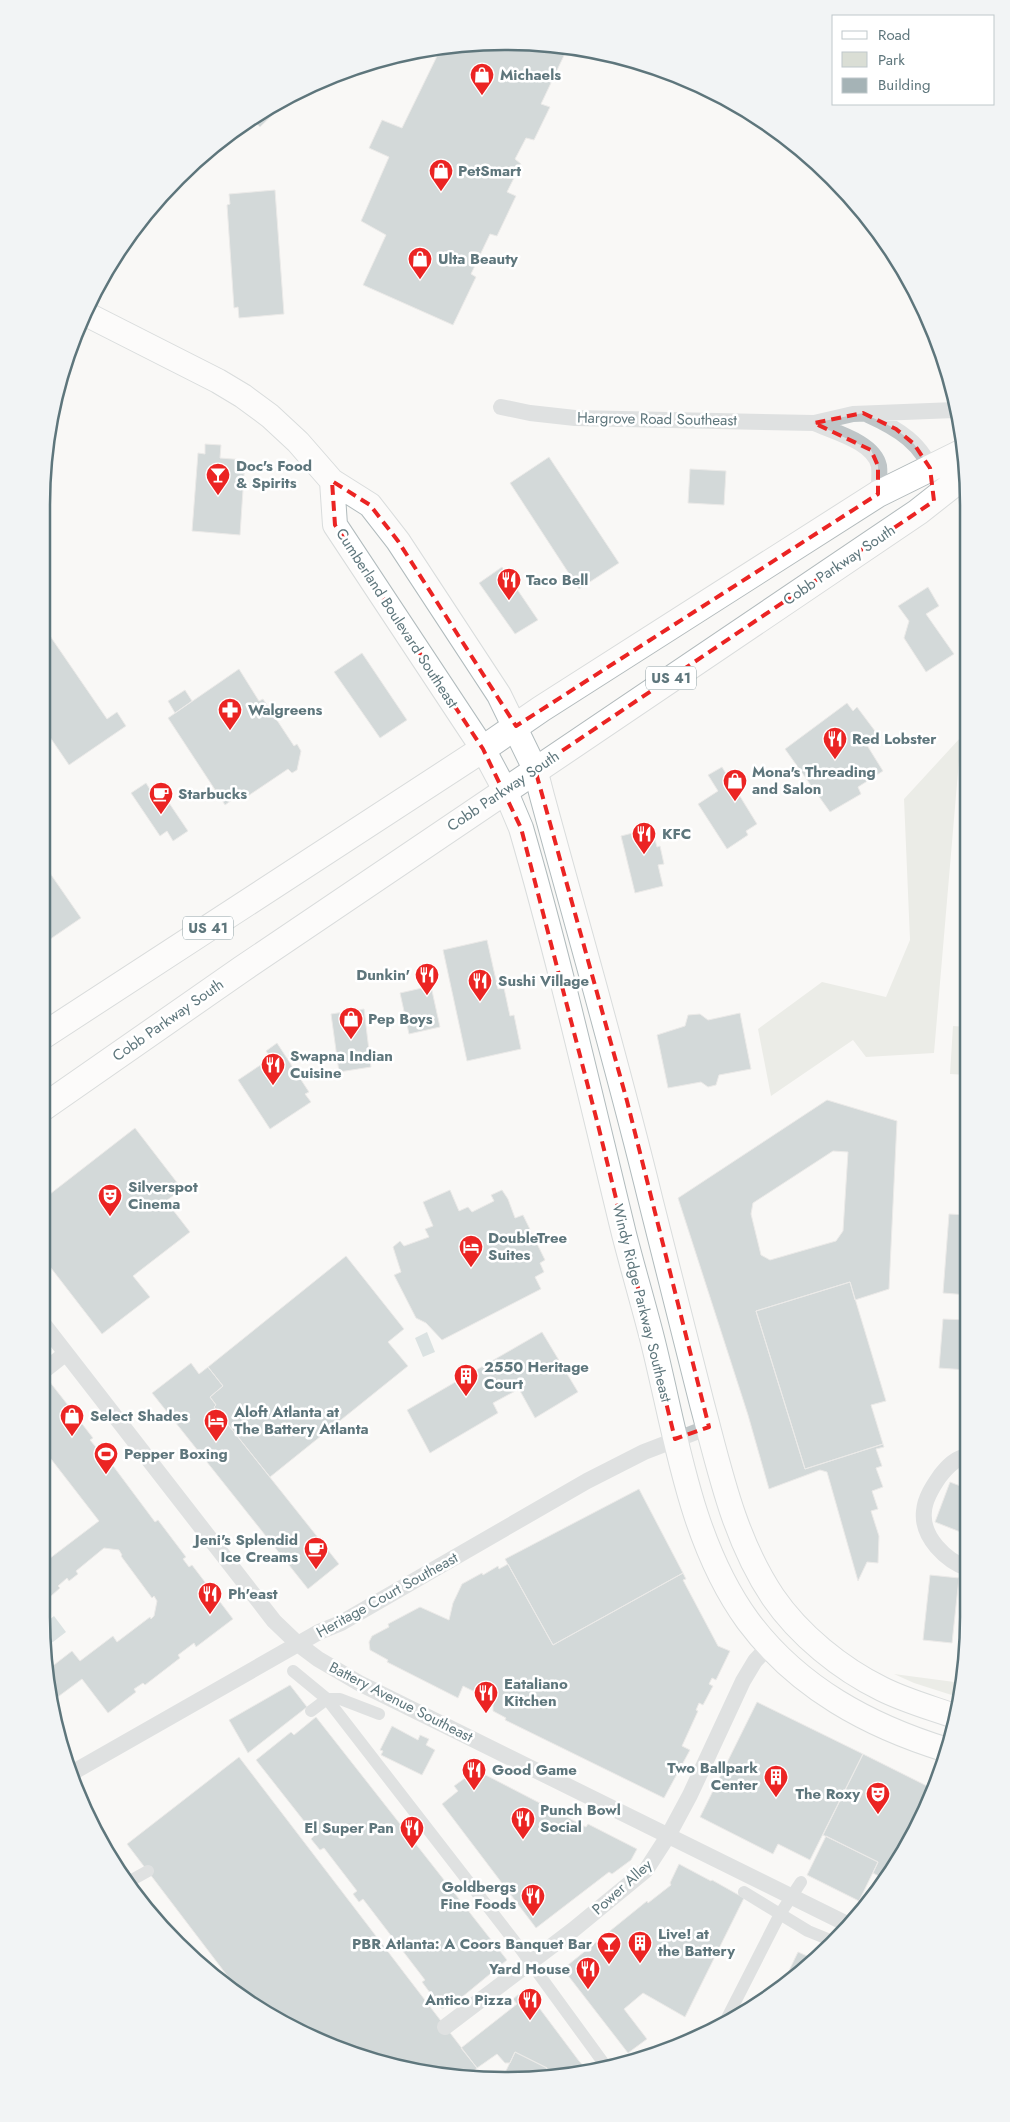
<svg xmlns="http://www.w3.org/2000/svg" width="1010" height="2122" viewBox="0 0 1010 2122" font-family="Jost,sans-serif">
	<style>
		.green { fill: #daded5 }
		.water { fill: #b7c8c9 }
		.building { fill: #a5b3b6; stroke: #dadad8; fill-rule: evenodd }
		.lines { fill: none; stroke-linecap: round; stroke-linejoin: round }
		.secondary-casing { stroke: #b1bbbd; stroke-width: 26 }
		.primary-casing { stroke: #b2babc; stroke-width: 28 }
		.pedestrian { stroke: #bfc6c8; stroke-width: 12 }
		.minor { stroke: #bfc6c8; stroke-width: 16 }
		.secondary { stroke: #fff; stroke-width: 24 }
		.primary { stroke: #fff; stroke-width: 26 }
		.marked { fill: none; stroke: #eb2423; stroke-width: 4; stroke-dasharray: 10 6; stroke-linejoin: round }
		.labels { text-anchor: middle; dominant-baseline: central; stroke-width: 5; stroke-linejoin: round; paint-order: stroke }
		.shield { fill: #fff; stroke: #8e9fa3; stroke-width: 1 }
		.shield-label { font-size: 14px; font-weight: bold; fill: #5e767c }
		.poi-label { font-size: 15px; font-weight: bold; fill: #5e767c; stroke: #fff; text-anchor: start }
		.street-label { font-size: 15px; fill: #5e767c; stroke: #fff }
		.rim { fill: none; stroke: #5e767c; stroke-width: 2.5 }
	</style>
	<rect width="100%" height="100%" fill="#f9f8f6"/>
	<path class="green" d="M961,737l-27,316 -68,4 -13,-17 -82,56 -13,-67 64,-47 64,15 24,-57 -6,-141z
		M953,1026l14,1v48l-17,-1z
		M894,1674l68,9 -1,15 -47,-15z"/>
	<path class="water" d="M427,1332l8,20 -12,5 -8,-19z
		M54,1616l12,16 -17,13 -4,-3 -2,-17z"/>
	<path class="building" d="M505,41l63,6 -27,57 9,3 -16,33 -8,-2 -11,21 6,5 -14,28 9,4 -19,40 -7,-2 -19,40 5,3 -23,48 -90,-40 23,-50 -25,-14 28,-64 -20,-9 13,-28 20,8 39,-80z
		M292,96l-32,31 -8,-8 -2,3 -3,-2z
		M275,190l9,124 -45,4 -1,-11 -4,1 -7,-103 3,-1 -1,-10z
		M130,234l2,12 -13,2 1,-1z
		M205,444l16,1 -1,13 25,2 -5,75 -48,-4 6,-78 7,1z
		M549,457l70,106 -40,26 -69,-106z
		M690,469l36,2 -2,34 -36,-2z
		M502,567l36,53 -23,14 -36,-51z
		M928,587l11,19 -13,8 28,40 -28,18 -22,-34 5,-17 -11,-15z
		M48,633l59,86 10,-7 9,14 -57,39 -28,-41v-87z
		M362,653l45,67 -27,18 -46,-66z
		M239,669l20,32 4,-2 31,47 3,-2 4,7 -4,19 -5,3 -4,-4 -46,31 -3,-5 -14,10 -57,-87z
		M185,690l7,11 -17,12 -7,-12z
		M847,703l6,8 4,-4 21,28 -13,7 18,29 -25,16 3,7 -31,18 -45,-63z
		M722,767l35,57 -11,7 2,4 -21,14 -29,-45 20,-13 -10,-16z
		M146,783l10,16 7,-5 25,37 -15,10 -6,-10 -7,5 -29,-43z
		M652,828l5,19 3,-1 4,18 -6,1 5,21 -28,7 -14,-57z
		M45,866l36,52 -35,24 -5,-7v-67z
		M487,940l11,49 6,-1 6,28 4,-1 7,34 -54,12 -24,-111z
		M431,986l9,41 -31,7 -9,-41z
		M364,1009l7,58 -32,5 -8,-58z
		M740,1013l11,56 -32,6 -3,10 -8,2 -7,-5 -33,6 -11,-53 28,-9 3,-11 12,-1 8,6z
		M277,1043l32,49 -4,2 6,8 -41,27 -32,-49 33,-22 -5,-7z
		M827,1100l70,21 -8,168 -34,11 -5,-18 -94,29 49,158 78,-25 1,3 -8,2 6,17 -6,2 7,19 -11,4 6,18 -7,2 8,25 -1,27 -11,-1 -9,19 -31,-109 -7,-2 -51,19 -21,-74 -70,-217zM833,1151l15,1 -5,79 -7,10 -66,19 -9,-5 -10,-41 2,-11z
		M135,1128l47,61 -16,12 24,31 -57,44 17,21 -48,37 -61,-79v-54z
		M450,1190l9,21 9,-4 4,5 22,-11 -3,-6 11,-5 6,9 7,19 8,-3 22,45 -5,3 4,9 -9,5 6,12 -99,51 -16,-17 -10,-5 -22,-43 7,-3 -8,-25 7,-6 4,5 25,-9 -4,-8 8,-3 -10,-24z
		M949,1214l18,1 1,80 -25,-2z
		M346,1256l58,73 -16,13 20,24 -138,111 -56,-70 2,-2 -6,-8 13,-11 -15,-19z
		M850,1282l36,119 -15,4 12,39 -78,25 -49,-158z
		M943,1319l25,1 -1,50 -28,-2z
		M542,1332l36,60 -43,26 -16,-29 -26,14 5,10 -68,40 -23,-43z
		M191,1363l8,11 9,-7 15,19 -13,11 6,8 -2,2 125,157 -31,25 -156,-196z
		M49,1381l22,28 -3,3 5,6 3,-2 17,22 -3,2 10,12 2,-1 53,71 3,-2 28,37 -3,2 6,8 3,-2 41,54 -37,28 -2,-4 -16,12 2,3 -35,27 -2,-2 -9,6 2,3 -28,21 -26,-34 -27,20 -5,-31 22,-17 8,10 33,-25 4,6 33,-25 1,2 3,-3 3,-15 -3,-5 -2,2 -31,-42 1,-1 -3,-5 -15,-2 -28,23 2,3 -9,7 -2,-3 -9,8 2,2 -9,8 -3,-2 -6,5 2,2 -3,2v-38l58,-44 -58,-75v-59z
		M950,1482l18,7v46l-33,-13z
		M639,1489l44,84 -130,72 -48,-86z
		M508,1564l45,81 130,-72 3,6 -3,1 35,66 12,5 -14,29 -4,-2 -3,6 4,2 -10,19 -4,-2 -3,7 2,1 -16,35 8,4 -26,48 -159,-78 1,-2 -13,-7v-10l-30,-15 -5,12 -71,-36 1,-2 -18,-10 -1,-8 3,-6 17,-9 -1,-3 32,-17 29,13 4,-17 9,-19 20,-11 1,2 15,-9 1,3z
		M930,1575l29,3 -7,65 -29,-3z
		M290,1685l17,22 -59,46 -19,-33z
		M757,1702l106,52 -53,106 -32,-16 -5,10 -73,-37z
		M316,1717l191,243 -57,47 -2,-2 -6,4 -20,-27 3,-2 -62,-81 -4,3 -6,-8 4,-3 -33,-43 -4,2 -9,-11 4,-4 -59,-75 35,-28 3,3z
		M392,1726l26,14 2,-5 9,4 -3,6 9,5 -13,25 -41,-20 2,-4 -3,-1z
		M863,1754l72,36 -49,90 -13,-7 5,-11 -55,-27z
		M239,1757l238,311 -7,6 -56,-2 -141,-54 -28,-19 -118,-155z
		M476,1770l110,57 2,-3 49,25 -6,11 -19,14 -3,-2 -73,56 -94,-124 16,-13 -4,-5z
		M826,1836l52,26 -19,39 -52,-26z
		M679,1864l32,17 1,-1 32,18 -59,119 -42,-24 -19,16 23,30 -19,14 -65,-84 84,-68 1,2 23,-18 -1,-2z
		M798,1952l16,7 -29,20z
		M525,1989l54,72 8,9 -22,7 -22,-1 4,-8 -32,-16 -5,11h-5l-8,-9 -20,14 -16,-20 56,-44 -4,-5z
		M515,2052l32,16 -4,8 -39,-1z"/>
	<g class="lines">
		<defs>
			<path id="secondary" d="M84,313l134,68 25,15 27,20 28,26 34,39 38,24 28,36 101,154 36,74 7,27c37,136 76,270 109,406 17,68 34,135 51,202 18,67 32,135 71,193 26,38 68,72 109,92 24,12 50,19 75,28
				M332,481l3,44 148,224 22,41 16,38c39,134 70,271 103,406 9,35 19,69 28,104 24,95 37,202 96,283 50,67 121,105 199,129"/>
			<path id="primary" d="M41,1037l442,-288 58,-40 337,-215 87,-43
				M41,1109l201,-140 676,-457 47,-37"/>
		</defs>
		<use href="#secondary" class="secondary-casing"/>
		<use href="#primary" class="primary-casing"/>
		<path class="pedestrian" d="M293,1671l34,28h13l39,15
			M311,1711l16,-12 192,248 86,118
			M128,1882l20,-11
			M744,1892l36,22 21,-32
			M725,2022l55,-108 28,17 27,11"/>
		<path class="minor" d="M501,407l29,6 45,5 239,5 39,-9 102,-4
			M868,415c29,13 56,29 65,61
			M814,423c20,9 60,19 65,43 1,9 0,19 -1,28
			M41,1321l233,300 24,23 20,15 41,24 490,242
			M41,1373l24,-19
			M968,1456c-12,1 -21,11 -28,20 -7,10 -15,22 -16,35 -3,26 22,50 45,58
			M70,1774l249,-142 22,-9 246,-142 57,-29 65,-25
			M445,2027l128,-97 73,-60 22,-34 22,-41 53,-114 12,-20 14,-15"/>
		<use href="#secondary" class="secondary"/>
		<use href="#primary" class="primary"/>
	</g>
	<path d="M0 0H1010V2122H0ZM863,413l33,16 18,15 16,24 4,33 -399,268 92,332 82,326 -34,12 -77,-314 -77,-297 -38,-79 -148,-224 -3,-44 38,24 28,36 118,185 362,-232v-28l-7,-16 -57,-27z" fill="#f9f8f6" fill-opacity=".55" fill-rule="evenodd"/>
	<path class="marked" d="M863,413l33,16 18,15 16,24 4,33 -399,268 92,332 82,326 -34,12 -77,-314 -77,-297 -38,-79 -148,-224 -3,-44 38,24 28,36 118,185 362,-232v-28l-7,-16 -57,-27z"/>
	<defs>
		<symbol id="shop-pin" viewBox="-11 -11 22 30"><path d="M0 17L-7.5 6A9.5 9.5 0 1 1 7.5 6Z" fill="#eb2423" stroke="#fff"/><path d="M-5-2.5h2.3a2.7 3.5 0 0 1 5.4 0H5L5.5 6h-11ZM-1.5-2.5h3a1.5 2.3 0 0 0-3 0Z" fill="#fff"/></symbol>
		<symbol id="bar-pin" viewBox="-11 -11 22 30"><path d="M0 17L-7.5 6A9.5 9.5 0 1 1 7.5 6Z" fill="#eb2423" stroke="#fff"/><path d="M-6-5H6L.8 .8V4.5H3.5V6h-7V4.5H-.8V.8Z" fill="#fff"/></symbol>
		<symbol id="restaurant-pin" viewBox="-11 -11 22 30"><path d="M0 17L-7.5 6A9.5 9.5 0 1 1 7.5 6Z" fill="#eb2423" stroke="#fff"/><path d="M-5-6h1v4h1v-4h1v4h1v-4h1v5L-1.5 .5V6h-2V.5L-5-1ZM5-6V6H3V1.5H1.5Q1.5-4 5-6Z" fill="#fff"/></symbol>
		<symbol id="pharmacy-pin" viewBox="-11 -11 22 30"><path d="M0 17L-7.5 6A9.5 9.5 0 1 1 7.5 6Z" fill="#eb2423" stroke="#fff"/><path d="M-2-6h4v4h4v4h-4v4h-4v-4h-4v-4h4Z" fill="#fff"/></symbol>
		<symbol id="cafe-pin" viewBox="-11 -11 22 30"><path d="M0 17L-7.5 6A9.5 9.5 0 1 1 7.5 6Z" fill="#eb2423" stroke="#fff"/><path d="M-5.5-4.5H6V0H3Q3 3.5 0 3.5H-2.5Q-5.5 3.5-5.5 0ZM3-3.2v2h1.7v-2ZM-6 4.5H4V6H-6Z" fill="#fff"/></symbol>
		<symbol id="theatre-pin" viewBox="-11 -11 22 30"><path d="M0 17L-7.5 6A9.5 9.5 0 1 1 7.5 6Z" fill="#eb2423" stroke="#fff"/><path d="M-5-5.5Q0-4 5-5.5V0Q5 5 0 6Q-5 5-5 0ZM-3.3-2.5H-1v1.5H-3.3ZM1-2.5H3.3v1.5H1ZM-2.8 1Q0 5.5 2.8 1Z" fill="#fff"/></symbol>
		<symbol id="hotel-pin" viewBox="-11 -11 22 30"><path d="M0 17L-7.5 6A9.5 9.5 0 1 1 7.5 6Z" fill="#eb2423" stroke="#fff"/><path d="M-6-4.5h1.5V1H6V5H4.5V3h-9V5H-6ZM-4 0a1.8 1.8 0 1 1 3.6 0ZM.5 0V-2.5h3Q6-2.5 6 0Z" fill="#fff"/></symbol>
		<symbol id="building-pin" viewBox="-11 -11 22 30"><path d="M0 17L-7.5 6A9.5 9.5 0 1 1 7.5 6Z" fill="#eb2423" stroke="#fff"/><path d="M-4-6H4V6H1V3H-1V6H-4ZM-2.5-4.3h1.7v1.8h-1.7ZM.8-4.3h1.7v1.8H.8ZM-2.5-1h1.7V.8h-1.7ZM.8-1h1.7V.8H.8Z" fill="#fff"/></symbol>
		<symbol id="stadium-pin" viewBox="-11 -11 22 30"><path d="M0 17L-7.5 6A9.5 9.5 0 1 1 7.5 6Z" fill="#eb2423" stroke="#fff"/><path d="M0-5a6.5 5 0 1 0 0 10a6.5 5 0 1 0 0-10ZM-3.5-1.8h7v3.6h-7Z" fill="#fff"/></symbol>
	</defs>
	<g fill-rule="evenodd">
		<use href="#shop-pin" x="468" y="61" width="28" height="38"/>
		<use href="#shop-pin" x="427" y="157" width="28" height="38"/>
		<use href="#shop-pin" x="406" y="245" width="28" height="38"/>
		<use href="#bar-pin" x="204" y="461" width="28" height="38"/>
		<use href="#restaurant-pin" x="495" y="566" width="28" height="38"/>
		<use href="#pharmacy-pin" x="216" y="696" width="28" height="38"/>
		<use href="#restaurant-pin" x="821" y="725" width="28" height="38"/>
		<use href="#shop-pin" x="721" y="767" width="28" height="38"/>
		<use href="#cafe-pin" x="147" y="780" width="28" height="38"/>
		<use href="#restaurant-pin" x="630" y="820" width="28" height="38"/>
		<use href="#restaurant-pin" x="413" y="961" width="28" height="38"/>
		<use href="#restaurant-pin" x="466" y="967" width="28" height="38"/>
		<use href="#shop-pin" x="337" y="1005" width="28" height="38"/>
		<use href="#restaurant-pin" x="259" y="1051" width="28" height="38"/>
		<use href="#theatre-pin" x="96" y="1182" width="28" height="38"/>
		<use href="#hotel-pin" x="457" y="1233" width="28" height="38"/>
		<use href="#building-pin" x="452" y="1362" width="28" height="38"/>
		<use href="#shop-pin" x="58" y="1402" width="28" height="38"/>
		<use href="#hotel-pin" x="202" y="1407" width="28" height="38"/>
		<use href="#stadium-pin" x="92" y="1440" width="28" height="38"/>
		<use href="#cafe-pin" x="302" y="1535" width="28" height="38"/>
		<use href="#restaurant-pin" x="196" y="1580" width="28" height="38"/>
		<use href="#restaurant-pin" x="472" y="1679" width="28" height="38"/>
		<use href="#restaurant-pin" x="460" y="1756" width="28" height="38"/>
		<use href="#building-pin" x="762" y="1763" width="28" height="38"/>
		<use href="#theatre-pin" x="864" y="1780" width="28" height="38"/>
		<use href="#restaurant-pin" x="509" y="1805" width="28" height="38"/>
		<use href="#restaurant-pin" x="398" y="1814" width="28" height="38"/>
		<use href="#restaurant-pin" x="519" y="1882" width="28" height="38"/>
		<use href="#building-pin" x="626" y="1929" width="28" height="38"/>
		<use href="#bar-pin" x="595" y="1930" width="28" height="38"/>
		<use href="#restaurant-pin" x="574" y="1955" width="28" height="38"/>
		<use href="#restaurant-pin" x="516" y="1986" width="28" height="38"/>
	</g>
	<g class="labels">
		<g class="shield">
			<rect x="646" y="666.5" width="50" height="23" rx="4"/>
			<rect x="183" y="916.5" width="50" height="23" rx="4"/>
		</g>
		<g class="shield-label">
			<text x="671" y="678">US 41</text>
			<text x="208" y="928">US 41</text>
		</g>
		<g class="poi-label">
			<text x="500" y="75">Michaels</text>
			<text x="458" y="171">PetSmart</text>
			<text x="438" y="259">Ulta Beauty</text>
			<text x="236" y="466">Doc's Food<tspan x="236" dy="17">&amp; Spirits</tspan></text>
			<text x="526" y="580">Taco Bell</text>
			<text x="248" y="710">Walgreens</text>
			<text x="852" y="739">Red Lobster</text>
			<text x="752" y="772">Mona's Threading<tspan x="752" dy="17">and Salon</tspan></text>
			<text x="178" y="794">Starbucks</text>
			<text x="662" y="834">KFC</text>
			<text x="410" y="975" text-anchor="end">Dunkin'</text>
			<text x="498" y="981">Sushi Village</text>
			<text x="368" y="1019">Pep Boys</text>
			<text x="290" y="1056">Swapna Indian<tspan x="290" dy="17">Cuisine</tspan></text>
			<text x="128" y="1187">Silverspot<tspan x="128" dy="17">Cinema</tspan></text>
			<text x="488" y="1238">DoubleTree<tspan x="488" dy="17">Suites</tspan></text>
			<text x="484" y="1367">2550 Heritage<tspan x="484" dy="17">Court</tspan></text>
			<text x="234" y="1412">Aloft Atlanta at<tspan x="234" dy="17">The Battery Atlanta</tspan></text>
			<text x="90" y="1416">Select Shades</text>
			<text x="124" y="1454">Pepper Boxing</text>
			<text x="298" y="1540" text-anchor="end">Jeni's Splendid<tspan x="298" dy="17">Ice Creams</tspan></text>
			<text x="228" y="1594">Ph'east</text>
			<text x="504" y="1684">Eataliano<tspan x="504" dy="17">Kitchen</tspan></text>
			<text x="758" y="1768" text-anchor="end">Two Ballpark<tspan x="758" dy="17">Center</tspan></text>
			<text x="492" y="1770">Good Game</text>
			<text x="860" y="1794" text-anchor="end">The Roxy</text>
			<text x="540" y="1810">Punch Bowl<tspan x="540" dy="17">Social</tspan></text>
			<text x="394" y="1828" text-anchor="end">El Super Pan</text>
			<text x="516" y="1887" text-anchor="end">Goldbergs<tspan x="516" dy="17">Fine Foods</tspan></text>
			<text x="658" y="1934">Live! at<tspan x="658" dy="17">the Battery</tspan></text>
			<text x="592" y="1944" text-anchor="end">PBR Atlanta: A Coors Banquet Bar</text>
			<text x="570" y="1969" text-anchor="end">Yard House</text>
			<text x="512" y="2000" text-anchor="end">Antico Pizza</text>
		</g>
		<g class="street-label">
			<text transform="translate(657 419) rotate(1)">Hargrove Road Southeast</text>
			<text transform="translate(839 565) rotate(-34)">Cobb Parkway South</text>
			<text transform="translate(397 618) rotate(57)">Cumberland Boulevard Southeast</text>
			<text transform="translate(503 791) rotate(-34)">Cobb Parkway South</text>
			<text transform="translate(168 1020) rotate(-35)">Cobb Parkway South</text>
			<text transform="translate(642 1303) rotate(76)">Windy Ridge Parkway Southeast</text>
			<text transform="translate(387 1595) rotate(-29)">Heritage Court Southeast</text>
			<text transform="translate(401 1702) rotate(27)">Battery Avenue Southeast</text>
			<text transform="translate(622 1887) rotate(-42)">Power Alley</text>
		</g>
	</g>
	<path d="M0 0H1010V2122H0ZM505 50H505A455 455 0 0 1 960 505V1617A455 455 0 0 1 505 2072H505A455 455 0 0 1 50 1617V505A455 455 0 0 1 505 50Z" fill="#f2f4f5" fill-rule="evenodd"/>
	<path class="rim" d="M505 50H505A455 455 0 0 1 960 505V1617A455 455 0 0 1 505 2072H505A455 455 0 0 1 50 1617V505A455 455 0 0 1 505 50Z"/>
	<rect x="832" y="15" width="162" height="90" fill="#ffffff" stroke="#bfc8cb"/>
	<rect x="842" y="31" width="25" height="8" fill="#ffffff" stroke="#bfc8cb"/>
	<text x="878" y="40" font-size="15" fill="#5e767c">Road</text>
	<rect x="842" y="52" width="25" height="15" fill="#daded5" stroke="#bfc8cb"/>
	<text x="878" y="65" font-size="15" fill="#5e767c">Park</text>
	<rect x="842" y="78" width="25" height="15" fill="#a5b3b6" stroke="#bfc8cb"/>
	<text x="878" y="90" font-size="15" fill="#5e767c">Building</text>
</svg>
